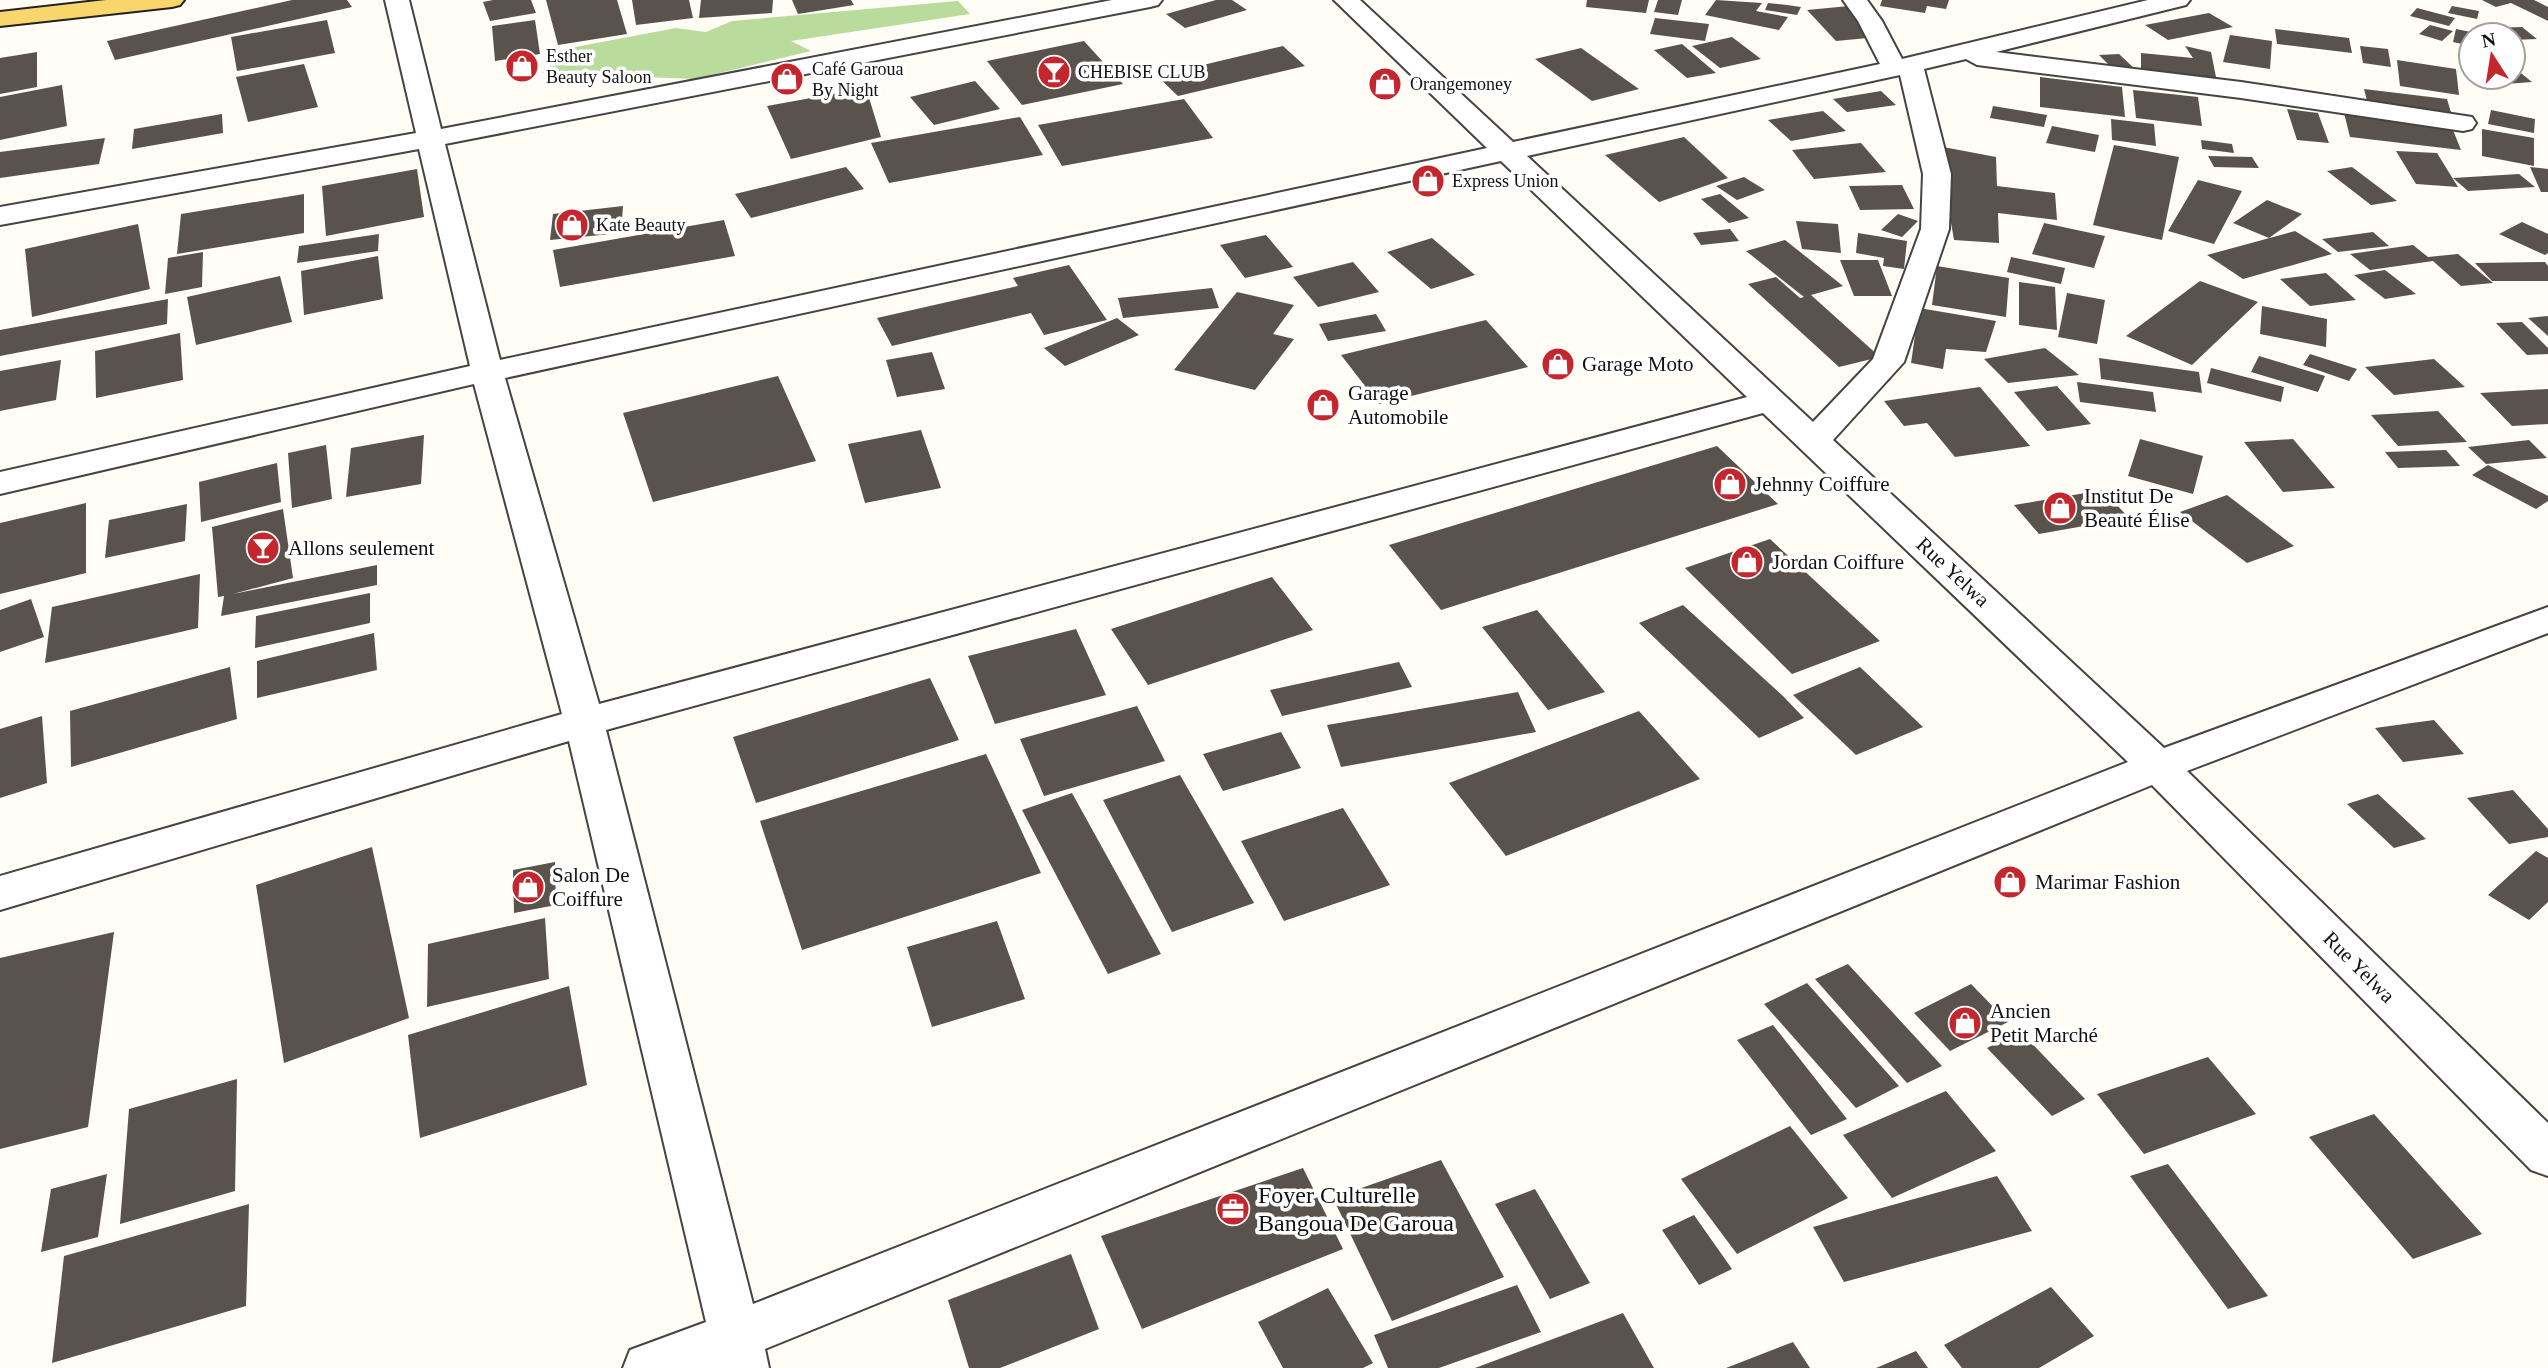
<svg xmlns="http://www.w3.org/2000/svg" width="2548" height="1368" viewBox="0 0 2548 1368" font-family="Georgia,serif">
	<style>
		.forest { fill: #b9dc9c }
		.building { fill: #5a524d }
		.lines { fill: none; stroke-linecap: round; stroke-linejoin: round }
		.minor-casing { stroke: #444; stroke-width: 4 }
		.major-casing { stroke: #222; stroke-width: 4 }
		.minor { fill: #fff; fill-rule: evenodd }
		.major { fill: #f9d66b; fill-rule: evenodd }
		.labels { text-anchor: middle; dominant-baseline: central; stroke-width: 7; stroke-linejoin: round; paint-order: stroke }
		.far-poi-label { font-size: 18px; fill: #111; stroke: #fff; text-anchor: start }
		.poi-label { font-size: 21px; fill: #111; stroke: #fff; text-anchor: start }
		.street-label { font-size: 21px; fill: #111; stroke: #fff }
		.near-poi-label { font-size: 24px; fill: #111; stroke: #fff; text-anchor: start }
	</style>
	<rect width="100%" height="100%" fill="#fffdf5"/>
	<path class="forest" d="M958,1l12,13 -179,27 20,10 -116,28 -153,-6 28,-25 106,-20 30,4 26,-11z"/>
	<path class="building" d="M292,0h55l5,7 -237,53 -8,-19z
		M493,0h38l5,13 -46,8 -7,-19z
		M546,0h71l10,34 -69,11z
		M632,0h57l4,18 -57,7z
		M701,0h72l-1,13 -73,5z
		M792,0h59l3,5 -56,9z
		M1216,0h16l15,10 -62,18 -19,-14z
		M1587,0h62l-3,13 -60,-6z
		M1658,0h24l-4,15 -24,-3z
		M1716,0l46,3 -6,8 32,6 -9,13 -74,-15z
		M1882,0h67l-3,9 -19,-3 -2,7 -45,-7z
		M2482,0h52l14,7v14l-37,-18 -15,4z
		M1768,3l19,2 14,2 -4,8 -32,-5z
		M1849,6l29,31 -42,4 -29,-31z
		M2452,6l27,5 -2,8 -29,-6z
		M2417,8l38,10 -6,8 -39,-10z
		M2209,13l24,14 -65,13 -23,-15z
		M1655,18l54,6 -4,17 -55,-7z
		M327,20l8,33 -98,18 -6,-34z
		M535,20l5,34 -45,7 -3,-35z
		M2430,25l23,6 -11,10 -23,-7z
		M2522,27l15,12 -24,1v-5h-15l-8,-7z
		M2275,29l74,9 3,15 -75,-9z
		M2456,29l25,5v1h-10v11l-18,-4z
		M2230,35l42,6 -2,28 -47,-7z
		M1732,37l29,22 -41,9 -28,-22z
		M1084,41l39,43 -101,21 -35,-44z
		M1682,44l34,29 -29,5 -33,-28z
		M1283,46l22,20 -127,30 -21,-20z
		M2185,46l26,6 6,30 -76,-13v-16l52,5z
		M2360,46l28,3 3,18 -28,-4z
		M1581,48l58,41 -47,12 -57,-42z
		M37,52v35l-37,7v-36z
		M2119,54l18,17 -21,1 -17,-17z
		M2397,60l59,9 3,26 -59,-9z
		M304,64l14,43 -70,15 -12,-45z
		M2517,70l15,12 -40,3 -11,-8h32v-6z
		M2040,77l82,10 3,30 -85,-10z
		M975,81l25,28 -66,16 -24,-28z
		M62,85l5,41 -67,14v-43z
		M866,88l15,49 -90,22 -24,-53z
		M2364,89l83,10 6,20 -84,-11z
		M2133,90l65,7 4,29 -66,-8z
		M1881,91l15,14 -49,7 -14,-13z
		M1184,99l29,39 -151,28 -24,-41z
		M1993,106l54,9 -3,12 -54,-9z
		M2287,109l31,4 11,30 -32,-3z
		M2491,110l44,9 -1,14 -46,-9z
		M1823,111l23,20 -55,10 -23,-21z
		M2344,113l107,12 10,25 -111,-13z
		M222,114l1,19 -91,16 2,-20z
		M1020,117l23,38 -154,28 -18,-40z
		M2111,119l43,5 2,22 -44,-6z
		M2052,126l47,9 -4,17 -49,-9z
		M2482,129l52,9v28l-52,-10z
		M1684,137l44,41 -69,24 -54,-47z
		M105,138l-6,26 -99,14v-26z
		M2201,140l31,4 2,9 -32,-4z
		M1861,143l25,29 -72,7 -22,-29z
		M2114,145l65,12 -17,83 -69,-15z
		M1938,146l58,11 1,29 58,7 2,27 -59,-7 1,30 -45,-3z
		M2396,151l41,2 21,34 -42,-3z
		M2208,156l44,1 7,11 -45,-1z
		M846,167l18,22 -113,29 -16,-24z
		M2352,167l45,34 -26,4 -44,-34z
		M2530,167l18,2v23h-7z
		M417,169l7,48 -98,19 -4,-50z
		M2519,174l16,13 -67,4 -15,-13z
		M1744,177l21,13 -28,10 -21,-14z
		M2198,180l44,11 -28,53 -46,-13z
		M1902,185l12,24 -54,1 -11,-24z
		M304,194v39l-127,21 4,-40z
		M1720,194l29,24 -20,5 -28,-24z
		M2267,200l35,14 -33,24 -36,-15z
		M623,206l-2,27 -71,7 3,-26z
		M1898,214l20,7 -16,16 -21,-7z
		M724,220l11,36 -175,31 -7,-37z
		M1796,221l42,3 3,29 -39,-4z
		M2522,222l26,12v19l-3,2 -46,-21z
		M2044,223l61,13 -11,32 -62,-14z
		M138,224l12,65 -118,28 -7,-68z
		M1730,229l9,12 -38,4 -8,-12z
		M2295,231l37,23 -89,25 -36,-24z
		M2373,232l16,14 -51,6 -16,-13z
		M1858,233l49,8 -3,28 -21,-3 1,-8 -28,-5z
		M379,234l-1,17 -81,12 2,-17z
		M1266,235l27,32 -48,11 -25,-33z
		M1432,238l43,37 -44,14 -44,-37z
		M1785,240l58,46 -32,9 69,62 -41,10 -91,-83 28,-7 24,21 4,-1 -58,-46z
		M2413,245l15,12 30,-3 35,29 -32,3 -28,-25 -63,9 -20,-16z
		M203,252l-1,35 -37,7 3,-36z
		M378,256l5,43 -79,16 -3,-44z
		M2011,257l54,11 -4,16 -54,-12z
		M1840,260h38l14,36h-38z
		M1353,262l26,30 -61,15 -25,-30z
		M2545,262l3,4v15h-56l-17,-18z
		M1069,265l38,55 -63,15 -13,-22 -139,33 -15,-28 141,-32 -5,-8z
		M1937,266l72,12 -3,39 -74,-12z
		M2385,270l31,24 -31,5 -31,-24z
		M2326,273l30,27 -46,6 -30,-27z
		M280,276l12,46 -96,23 -9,-48z
		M2200,281l58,21 -66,63 -66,-29z
		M2019,282l36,5 2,43 -38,-5z
		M1212,288l7,20 -96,10 -5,-20z
		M1237,292l57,13 -21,29 21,5 -39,51 -81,-20z
		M2067,293l38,7 -8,44 -39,-7z
		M168,299l-1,25 -167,32v-26z
		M2262,306l65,13 -1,28 -66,-13z
		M1919,308l77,13 -10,31 -40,-3 -3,20 -32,-6z
		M1376,314l10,17 -58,10 -9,-17z
		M2548,316v20l-20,-18z
		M1117,318l22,17 -74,31 -21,-18z
		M1486,320l42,47 -149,37 -38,-49z
		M2522,322l26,26v6l-21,1 -31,-32z
		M180,333l3,47 -87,18 -1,-47z
		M2045,348l34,27 -71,8 -24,-24z
		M932,352l13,37 -48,8 -11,-37z
		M2310,354l47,15 -8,12 -46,-16z
		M2259,356l66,20 -7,16 -67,-20z
		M2099,358l100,14 3,21 -101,-14z
		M2434,359l31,28 -71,8 -29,-28z
		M61,360l-5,40 -56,11v-40z
		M2211,368l73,19 -3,15 -74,-19z
		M778,376l38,85 -163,41 -30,-89z
		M2077,382l76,10 3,20 -76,-10z
		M2057,386l34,38 -44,7 -33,-39z
		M1980,387l50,59 -75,11 -28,-34 -23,3 -20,-25z
		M2548,389v35l-36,2 -32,-33z
		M2438,411l29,31 -69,4 -27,-31z
		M921,430l20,58 -76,15 -17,-59z
		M424,435l-3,49 -75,13 5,-49z
		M2140,439l63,17 -10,38 -65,-18z
		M2293,439l42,49 -52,4 -39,-50z
		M2529,440l18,18 -61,6 -18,-17z
		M326,445l6,54 -40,9 -4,-55z
		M1717,446l61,58 -337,106 -52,-65z
		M2446,450l14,16 -62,2 -13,-16z
		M277,463l4,39 -80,20 -2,-40z
		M2488,465l60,31v5l-12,8 -64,-34z
		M2103,490l26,28 -90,16 -25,-29z
		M2227,495l67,51 -47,17 -67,-51z
		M86,503v70l-86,21v-71z
		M187,504l-2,37 -80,17 4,-38z
		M283,509l10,69 -60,16 144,-29v20l-156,31 3,-20 -6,1 -6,-70z
		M1770,539l110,102 -88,33 -107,-106z
		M200,574l-2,54 -153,35 7,-56z
		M1272,577l41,53 -165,55 -37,-56z
		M370,593v30l-115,25 1,-32z
		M31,599l13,38 -44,15v-42z
		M1683,605l100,91 21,22 -45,20 -120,-115z
		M1537,610l68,82 -57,18 -66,-83z
		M1076,629l30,66 -111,29 -27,-68z
		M374,633l3,37 -120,28v-37z
		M1399,662l13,25 -130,29 -12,-26z
		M230,667l7,52 -166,48 -1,-56z
		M1860,667l63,60 -67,28 -63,-60z
		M930,678l29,62 -203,63 -23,-66z
		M1518,692l18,40 -195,35 -14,-42z
		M1137,706l28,55 -121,35 -24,-57z
		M1639,711l61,68 -194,77 -57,-73z
		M42,716l5,67 -47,15v-69z
		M2434,720l30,34 -61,8 -28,-34z
		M1281,732l20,36 -78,23 -20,-37z
		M986,754l55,119 -239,77 -42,-129z
		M1180,775l74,128 -82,29 -69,-132z
		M2513,790l35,39v8l-39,7 -42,-46z
		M1072,793l89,161 -53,20 -86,-164z
		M2378,794l48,45 -32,9 -47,-44z
		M1343,808l47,77 -106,36 -43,-80z
		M372,847l37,171 -125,45 -28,-178z
		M2536,851l12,7v44l-19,18 -41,-25z
		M555,862l1,43 -42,8 -1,-43z
		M545,918l4,61 -122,28 1,-63z
		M997,921l28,78 -93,28 -25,-80z
		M114,932l-26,195 -88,22v-191z
		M1848,964l94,102 -35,17 -92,-104z
		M1807,983l92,103 -43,22 -92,-104z
		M1971,984l37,38 -58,29 -36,-38z
		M569,986l18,99 -167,53 -12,-103z
		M1773,1025l74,94 -36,16 -74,-95z
		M2020,1031l65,68 -33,17 -65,-68z
		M2208,1057l48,57 -112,40 -47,-60z
		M237,1079l-2,112 -115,33 9,-115z
		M1946,1091l50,60 -104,47 -49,-63z
		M2374,1114l108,120 -69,25 -104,-122z
		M1790,1126l58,72 -111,56 -56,-75z
		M1441,1160l63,117 -112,44 -59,-123z
		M2168,1164l100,132 -40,13 -98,-133z
		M1303,1168l40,81 -201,80 -41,-93z
		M107,1174l-9,63 -57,15 10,-63z
		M1997,1176l35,55 -188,51 -31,-55z
		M1535,1189l55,94 -40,16 -55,-95z
		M249,1204l-3,102 -194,57 12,-107z
		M1694,1215l38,54 -33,16 -37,-55z
		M1071,1254l28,75 -99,39h-31l-21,-68z
		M1517,1285l24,47 -102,36h-51l-14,-33z
		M2051,1287l43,49 -55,32h-77l-18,-23z
		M1328,1288l45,75 -10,5h-80l-25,-46z
		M1623,1313l31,55h-179z
		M1793,1342l17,26h-84z
		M1916,1351l12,17h-52z"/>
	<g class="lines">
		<defs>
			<path id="minor" d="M385,0h24l32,129 671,-129h50l-4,5 -8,2 -705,137 55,216 987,-212 -153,-148h26l153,142 367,-78 -22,-43 -15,-21h24l15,21 20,38 246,-59h42l-4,5 -190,47 245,30 231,35 4,6 -4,6 -9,2 -222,-33 -264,-33 -11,-6 -42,10 27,105 -2,55 -45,133 -71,78 331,308 384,-141v26l-361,138 361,352v53l-17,-6 -379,-385 -1387,564 4,19h-146l7,-18 76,-28 -137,-581 -569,169v-34l562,-162 -88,-330 -474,110v-22l470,-106 -51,-217 -419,76v-18l416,-74zM1900,75l23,99 -2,55 -48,130 -60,63 -286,-266zM1501,161l246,236 -1148,307 -94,-326zM1763,413l365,349 -1375,542 -147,-574z"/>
			<path id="major" d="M106,0h78l-4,5 -8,2 -172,19v-14z"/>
		</defs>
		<use href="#minor" class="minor-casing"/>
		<use href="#major" class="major-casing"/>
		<use href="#minor" class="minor"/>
		<use href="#major" class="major"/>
	</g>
	<defs>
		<symbol id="shop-disc" viewBox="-11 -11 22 22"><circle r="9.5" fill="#c4262e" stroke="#fff"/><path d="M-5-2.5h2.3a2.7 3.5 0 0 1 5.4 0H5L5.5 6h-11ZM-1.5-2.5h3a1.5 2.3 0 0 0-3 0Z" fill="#fff"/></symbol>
		<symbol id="bar-disc" viewBox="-11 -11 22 22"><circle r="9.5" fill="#c4262e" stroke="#fff"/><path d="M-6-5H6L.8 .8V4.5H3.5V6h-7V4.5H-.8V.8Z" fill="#fff"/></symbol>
		<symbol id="office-disc" viewBox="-11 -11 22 22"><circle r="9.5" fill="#c4262e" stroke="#fff"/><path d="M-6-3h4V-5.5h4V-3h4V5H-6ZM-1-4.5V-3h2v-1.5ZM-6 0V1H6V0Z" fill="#fff"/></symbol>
	</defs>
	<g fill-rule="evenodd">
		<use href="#shop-disc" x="503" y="47" width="38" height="38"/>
		<use href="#bar-disc" x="1035" y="53" width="38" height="38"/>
		<use href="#shop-disc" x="768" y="60" width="38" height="38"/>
		<use href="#shop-disc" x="1366" y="65" width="38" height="38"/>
		<use href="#shop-disc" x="1409" y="162" width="38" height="38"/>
		<use href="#shop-disc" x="553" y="206" width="38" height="38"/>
		<use href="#shop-disc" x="1539" y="345" width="38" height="38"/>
		<use href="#shop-disc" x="1304" y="386" width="38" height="38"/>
		<use href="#shop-disc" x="1711" y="465" width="38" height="38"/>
		<use href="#shop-disc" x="2041" y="489" width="38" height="38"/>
		<use href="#bar-disc" x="244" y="529" width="38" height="38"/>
		<use href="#shop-disc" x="1728" y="543" width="38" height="38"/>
		<use href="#shop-disc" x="1991" y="863" width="38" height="38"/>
		<use href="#shop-disc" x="509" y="868" width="38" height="38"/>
		<use href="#shop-disc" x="1946" y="1004" width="38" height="38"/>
		<use href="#office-disc" x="1214" y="1190" width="38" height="38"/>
	</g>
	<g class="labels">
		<g class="far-poi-label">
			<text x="546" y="56">Esther<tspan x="546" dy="21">Beauty Saloon</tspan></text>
			<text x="812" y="69">Café Garoua<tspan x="812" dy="21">By Night</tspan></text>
			<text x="1078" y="72">CHEBISE CLUB</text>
			<text x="1410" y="84">Orangemoney</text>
			<text x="1452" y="181">Express Union</text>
			<text x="596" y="225">Kate Beauty</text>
		</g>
		<g class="poi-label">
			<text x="1582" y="364">Garage Moto</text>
			<text x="1348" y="393">Garage<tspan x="1348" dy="24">Automobile</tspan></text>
			<text x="1754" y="484">Jehnny Coiffure</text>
			<text x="2084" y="496">Institut De<tspan x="2084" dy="24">Beauté Élise</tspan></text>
			<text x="288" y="548">Allons seulement</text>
			<text x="1772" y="562">Jordan Coiffure</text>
			<text x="552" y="875">Salon De<tspan x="552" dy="24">Coiffure</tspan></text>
			<text x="2035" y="882">Marimar Fashion</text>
			<text x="1990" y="1011">Ancien<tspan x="1990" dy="24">Petit Marché</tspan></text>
		</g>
		<g class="street-label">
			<text transform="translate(1953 572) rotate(43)">Rue Yelwa</text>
			<text transform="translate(2359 967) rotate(45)">Rue Yelwa</text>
		</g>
		<g class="near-poi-label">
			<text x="1258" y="1195">Foyer Culturelle<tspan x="1258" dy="28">Bangoua De Garoua</tspan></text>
		</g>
	</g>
	<g transform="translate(2492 56) rotate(348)"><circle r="33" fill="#ffffff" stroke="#a0a0a0" stroke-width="2"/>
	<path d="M0-5L12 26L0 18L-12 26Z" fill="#c4262e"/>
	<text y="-10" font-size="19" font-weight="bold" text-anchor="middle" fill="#111111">N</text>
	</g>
</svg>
